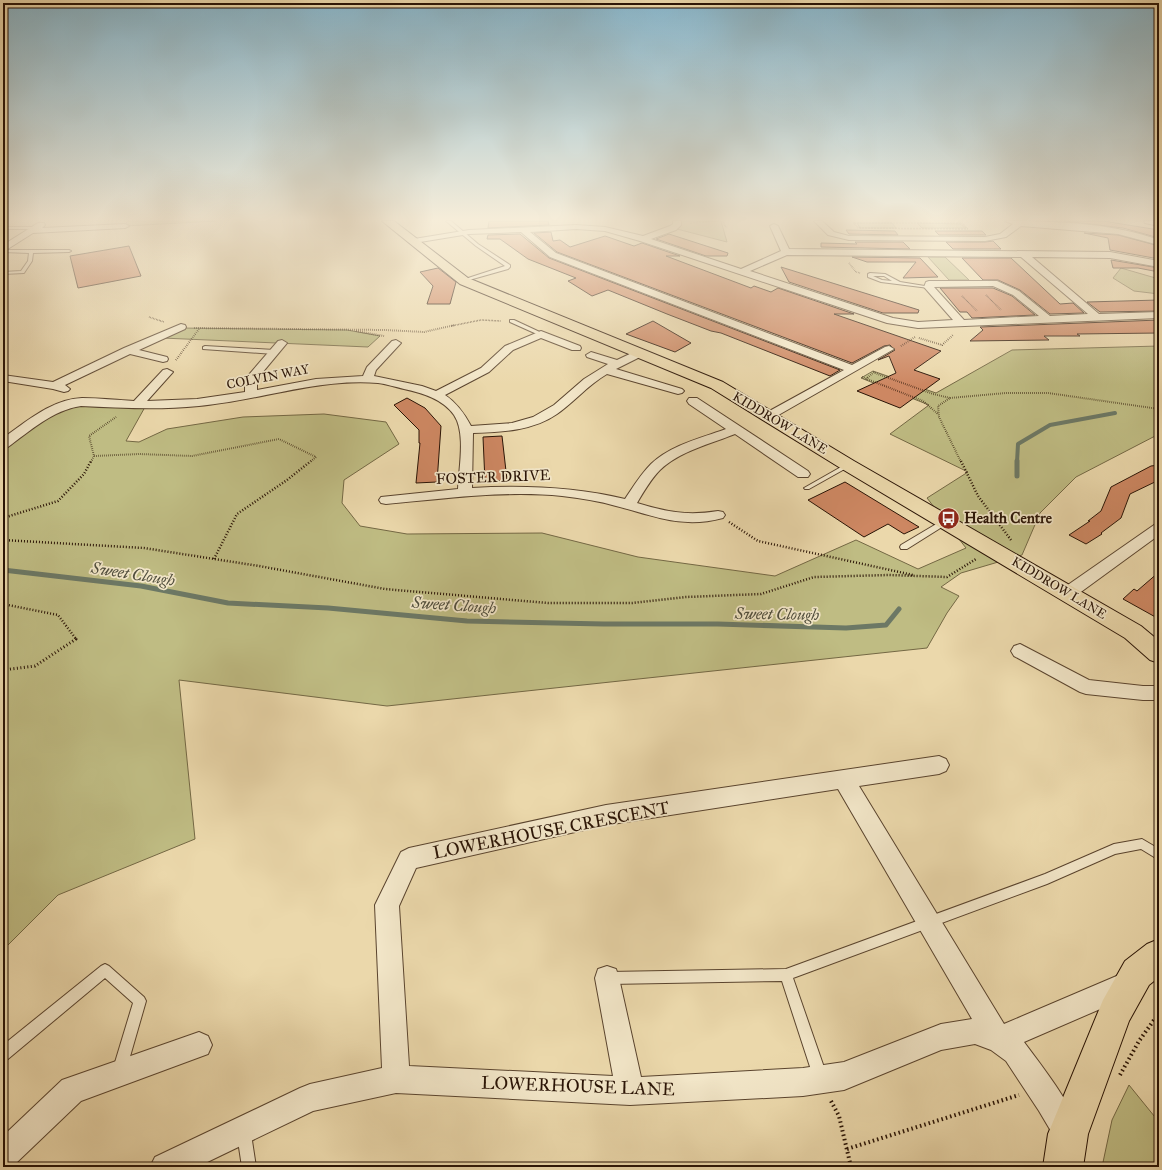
<svg xmlns="http://www.w3.org/2000/svg" width="1162" height="1170" viewBox="0 0 1162 1170" font-family="'IM FELL Great Primer',serif">
	<style>
		.green { fill: #bfbc83; stroke: #746844 }
		.lines { fill: none; stroke-linecap: round; stroke-linejoin: round }
		.stream-far1 { stroke: #6c7865; stroke-width: 4 }
		.stream { stroke: #6c7865; stroke-width: 5 }
		.building { fill: #cd8762; stroke: #291305 }
		.lane-casing { stroke: #5a442e; stroke-width: 2 }
		.street-casing { stroke: #5a442e; stroke-width: 2 }
		.primary-casing { stroke: #291305; stroke-width: 2 }
		.path-far4 { stroke: #291305; stroke-width: 1.5; stroke-dasharray: 0.5 1; stroke-linecap: butt }
		.path-far3 { stroke: #291305; stroke-width: 2; stroke-dasharray: 0.5 1.5; stroke-linecap: butt }
		.path-far2 { stroke: #291305; stroke-width: 2.5; stroke-dasharray: 1 2; stroke-linecap: butt }
		.path-far1 { stroke: #291305; stroke-width: 3; stroke-dasharray: 1 2.5; stroke-linecap: butt }
		.path { stroke: #291305; stroke-width: 4; stroke-dasharray: 1.5 3; stroke-linecap: butt }
		.lane { fill: #f2e6c8; fill-rule: evenodd }
		.street { fill: #f2e6c8; fill-rule: evenodd }
		.primary { fill: #ebd8ab; fill-rule: evenodd }
		.labels { text-anchor: middle; dominant-baseline: central; stroke-width: 3.5; stroke-linejoin: round; paint-order: stroke }
		.far-street-label { font-size: 13px; fill: #291305; stroke: #f2e6c8 }
		.street-label { font-size: 15px; fill: #291305; stroke: #f2e6c8 }
		.poi-label { font-size: 15px; font-weight: bold; fill: #291305; stroke: #f2e6c8; text-anchor: start }
		.water-label { font-size: 16px; font-style: italic; fill: #504e3d; stroke: #f2e6c8 }
		.near-street-label { font-size: 18px; fill: #291305; stroke: #f2e6c8 }
	</style>
	<rect width="100%" height="100%" fill="#ebd8ab"/>
	<filter id="stains"><feTurbulence type="fractalNoise" baseFrequency=".005" numOctaves="4"/><feColorMatrix values="0 0 0 0 .2 0 0 0 0 .09 0 0 0 0 .02 0 0 0 .5 -.17"/></filter>
	<radialGradient id="worn" r=".72"><stop offset=".6" stop-color="#630" stop-opacity="0"/><stop offset="1" stop-color="#630" stop-opacity=".3"/></radialGradient>
	<path class="green" d="M127,221h89l-91,5z
		M680,221h41l6,21 -50,-13z
		M857,223h35l4,5h-36z
		M917,223l43,1 6,4h-44z
		M928,257h17l24,23h-20z
		M1121,268l38,11v15l-25,-3 -21,-13z
		M180,328l167,2 33,6 -12,11 -206,-9z
		M1159,346v88l-83,43 -36,36 -18,42 -61,18 -20,14 18,9 -12,17 -20,35 -540,58 -208,-26 16,159 -137,56 -55,55v-506l66,-40 76,3 -19,34 13,1 28,-13 76,-12 81,-3 62,8 13,22 -55,36 -2,23 18,23 47,8 135,-1 96,24 137,19 81,-36 62,29 48,-21 -39,-50 41,-26 -78,-38 39,-29 -68,-27 12,-7 63,22 76,-43z
		M1129,1085l30,37v45h-57l10,-47z"/>
	<g class="lines">
		<path class="stream-far1" d="M1017,462l1,-18 32,-19 65,-12"/>
		<path class="stream" d="M1017,476v-15
			M3,570l138,16 87,17 100,5 139,13 137,3h114l128,4 40,-3 13,-16"/>
	</g>
	<path class="building" d="M489,221h59l1,4 -61,3z
		M1064,221h39l56,9v8l-36,-10z
		M846,230l49,1 3,4 -49,-1z
		M935,231h47l4,4h-47z
		M551,232l2,9 7,-1 10,7 35,-11 29,10 8,-3 38,13h-14l85,32 3,-2 17,6 7,-4 76,26h-20l107,37 -27,19 26,9 -40,29 -43,-17 39,-18 -7,-17 -11,4 17,-10 -5,-5 -6,1 -32,17 -295,-111 -23,-19z
		M1084,233l34,2 41,11v13l-49,-9 -2,-12z
		M520,234l29,24 291,112 -10,6 -109,-43 -10,-2 -44,-17 -59,-24 -16,6 -24,-15 8,-3 -48,-19 -28,-20h-13l1,-4z
		M669,234l59,19 -1,3h-21l-50,-17z
		M993,241l8,8h-48l-7,-7h39z
		M855,242h48l7,7 -89,-2v-4l36,1z
		M129,246l12,30 -63,12 -8,-32z
		M852,257l68,1 18,19 -35,1 13,-16h-49z
		M962,258h49l49,46 13,-1 11,10 -34,1 -30,-24 -22,-10h-15z
		M1111,260l48,8v4l-21,-4h-25z
		M781,267l138,43 -1,3h-35l-94,-31z
		M438,268l18,14 -6,22h-23l6,-18 -13,-14z
		M940,288h53l19,8 23,19 -63,3 -5,-6h-7z
		M1159,300v11l-59,1 -13,-10z
		M1159,320v13l-82,1 3,2h-36l5,4 -79,1 13,-11 -3,-3z
		M653,321l38,22 -16,9 -49,-18z
		M407,398l18,10 16,18 -4,56 -21,1 4,-40h-1v-13l-25,-25z
		M502,436l5,44 -22,2 -2,-45z
		M1159,465v15l-29,14 -9,24 -20,15 1,1 -16,10 -17,-9 21,-14h-2l13,-10 10,-24 40,-21z
		M845,482l74,45 -15,7 -16,-10 -24,13 -56,-37z
		M1159,572v47l-36,-20 11,-10 3,2z"/>
	<g class="lines">
		<defs>
			<path id="lane" d="M446,221h5l27,23 32,21v2l-2,2 -46,13v-2l43,-14 -29,-20z
				M3,227h34l2,1 -2,1h-34z
				M3,250h66l2,1 -2,1 -36,1 -1,8 -8,12 -21,1v-2l18,-1 7,-10 1,-8 -26,-1z
				M870,273l15,1 15,8 31,5 -2,1 -48,-6 -13,-5v-3zM873,276h11l8,5 -10,-1z
				M510,320h4l30,14 -5,1 -29,-13z
				M205,346l69,4 3,2 -3,2 -71,-5v-2z
				M848,463l3,2 -1,1 -41,23h-4l-1,-1z
				M943,520h3l4,2 -43,27h-6l-1,-2 1,-2z
				M1142,839l17,10v11l-18,-11 -26,5 -68,30 -254,94 34,98 -2,5 -5,2 -5,-2 -2,-5 -31,-95 -173,3 -4,-2 -2,-4 2,-4 4,-2 177,-3 259,-95 69,-30z
				M105,964l4,2 35,31 2,4 -21,73 -5,2 -5,-2 -2,-5 20,-66 -28,-25 -97,81 -5,2v-16l98,-79z
				M244,1127l5,2 2,5 5,33h-14l-5,-33 2,-5z"/>
			<path id="street" d="M673,221h8v4l-5,5 -25,9 90,30 40,-18 -11,-25 4,-2 4,2 11,23 321,3 49,9v6l-49,-9 -78,-1 67,57 60,-2v6l-241,10 -31,-5 -247,-82 -35,-10 -29,-2 -46,3 26,21 296,112 33,-18 4,-1 5,3 -126,72 -4,-1 -2,-3 2,-3 80,-44 -294,-113 -29,-25 -52,2 -55,9 -4,-2 4,-2 55,-9 107,-5 29,2 38,9 27,-10 3,-2zM787,255l234,2 67,57 -38,2 -31,-25 -22,-10h-68l-3,1 -2,5 29,33 -35,2 -25,-4 -143,-47zM993,286l20,9 26,21 -75,4 -30,-33z
				M814,221h8l12,11 15,4 136,1 15,-3 13,-10 -8,-3c48,0 109,2 154,19v5l-41,-11 -97,-8 -15,11 -21,4 -136,-1 -21,-5z
				M38,223h6l1,2 -3,3 83,-4 4,2 -4,2 -92,5 -30,19v-7z
				M181,324l4,1 1,2 -1,2 -46,21 28,7 1,2 -1,2 -4,1 -33,-8 -65,31 5,4 -2,2 -4,1 -11,-3 -50,-8v-6l50,7 71,-34z
				M541,331l39,15 1,2 -1,2h-8l-31,-12 -28,12 -24,22 -44,23c12,8 19,18 26,31l41,-3 21,-6 21,-12 30,-26 24,-15 -21,-7 -1,-2 5,-3 26,8 19,-9h8l1,2 -1,2 -28,14 66,20 2,2 -2,2 -4,1 -71,-20c-19,11 -33,28 -50,40 -24,17 -56,18 -84,19l-1,55c53,-3 102,-1 153,11 8,-12 16,-25 26,-35 20,-19 50,-26 75,-35l-37,-25 -2,-3 2,-3h8l111,73 2,3 -2,3h-10l-63,-43c-25,10 -55,17 -75,36 -9,9 -16,21 -23,33 30,9 50,13 81,8l5,1 2,3 -2,3c-41,11 -68,-2 -107,-12 -17,-5 -36,-8 -54,-10 -58,-6 -118,3 -176,8l-5,-1 -2,-3 2,-3 77,-8c1,-22 8,-56 -4,-74 -11,-16 -32,-22 -50,-26 -8,-2 -18,-5 -26,-6 -61,-5 -120,18 -179,23 -39,4 -79,2 -118,0 -28,4 -51,25 -73,41l-5,1v-10c23,-16 49,-39 79,-40 17,0 35,2 52,3l29,-31 4,-1 6,3 -26,29 50,-2 48,-7v-13l2,-2 31,-36 4,-1 5,3 -30,36v11l59,-11 47,-3 4,-9 25,-26 4,-1 5,3 -25,27 -2,6 48,10 14,5 45,-23 24,-22z
				M1159,523v12l-85,62 -6,2 -6,-2 -2,-4 2,-4 92,-64z
				M1020,644l69,36 54,6h16v14h-16l-57,-6 -6,-2 -66,-36 -3,-5 3,-5z
				M939,756l7,3 3,6 -3,6 -7,3 -80,12 145,238 122,-52 9,4 4,9 -4,9 -111,48c21,28 45,59 58,91l-4,10 -10,4 -10,-4 -19,-32 -33,-50 -15,-11 -16,-6 -34,6 -97,40 -41,6 -173,9 -234,-12 -83,18 -116,56h-47l5,-10 145,-69 10,-4 72,-16 -7,-163 26,-53 8,-4 197,-43zM838,789l134,230 -31,5 -97,38 -41,6 -162,9 -22,-99 -3,-9 -9,-3 -9,3 -3,9 18,98 -204,-10 -10,-160 17,-38 190,-43z
				M199,1032l9,4 4,9 -4,9 -127,47 -68,65 -10,1v-31l59,-56z"/>
			<path id="primary" d="M382,221h12l74,57 255,104 131,79 287,165 18,15v22l-9,-3 -25,-22 -283,-169 -131,-81 -251,-104z
				M1144,221h15v5l-14,-3z
				M1159,939v38l-10,8 -20,36 -41,113 -5,33h-40l5,-33 55,-134 22,-39 22,-17z"/>
		</defs>
		<use href="#lane" class="lane-casing"/>
		<use href="#street" class="street-casing"/>
		<use href="#primary" class="primary-casing"/>
		<path class="path-far4" d="M723,221l3,7
			M690,223l26,-2
			M854,223h108l6,6 -110,-1z
			M849,263l7,9 4,1
			M986,295l15,15
			M962,296l15,15
			M149,317l15,5
			M451,326l30,-6 20,1"/>
		<path class="path-far3" d="M194,328l190,2 40,2 31,-7
			M356,331l28,5
			M919,338l23,7 11,-10
			M901,346l14,-9
			M176,360l23,-31
			M875,373l58,21 17,4
			M862,377l61,24 15,13
			M866,379l8,-7
			M94,456l45,-2 53,2 87,-17 37,18 -6,5
			M91,462l3,-6 -5,-20 27,-19
			M961,462l-22,-45 -1,-11 12,-8 56,-5h42l111,16"/>
		<path class="path-far2" d="M961,461l17,35 33,44
			M3,518l55,-17 26,-27 7,-13
			M729,522l29,19 155,34
			M3,540l141,8 115,18 126,23 163,14h84l54,-6 75,-3 53,-17 75,-2 58,2 29,-18
			M214,559l23,-45 50,-34 24,-19
			M3,604l55,11 18,24"/>
		<path class="path-far1" d="M3,670l32,-4 41,-27 -1,-1"/>
		<path class="path" d="M1120,1075l19,-34 20,-28
			M831,1101l8,15 12,51
			M847,1149l172,-54"/>
		<use href="#lane" class="lane"/>
		<use href="#street" class="street"/>
		<use href="#primary" class="primary"/>
	</g>
	<linearGradient id="sky" x2="0" y2="1"><stop stop-color="#88b7cd"/><stop offset="0.57" stop-color="#f6edd9"/><stop offset="1" stop-color="#f6edd9" stop-opacity="0"/></linearGradient>
	<rect width="1162" height="385" fill="url(#sky)"/>
	<defs>
		<symbol id="bus-disc" viewBox="-11 -11 22 22"><circle r="9.5" fill="#8f2418" stroke="#f2e6c8"/><path d="M-5-6H5V4H4V6H2V4H-2V6H-4V4H-5ZM-3.5-4V0h7V-4ZM-3.5 1.2v1.5H-2V1.2ZM2 1.2v1.5H3.5V1.2Z" fill="#fff"/></symbol>
	</defs>
	<g fill-rule="evenodd">
		<use href="#bus-disc" x="936" y="506" width="25" height="25"/>
	</g>
	<g class="labels">
		<g class="far-street-label">
			<text transform="translate(268 377) rotate(-11)">COLVIN WAY</text>
			<text transform="translate(780 423) rotate(31)">KIDDROW LANE</text>
			<text transform="translate(1059 588) rotate(31)">KIDDROW LANE</text>
		</g>
		<g class="street-label">
			<text transform="translate(493 477) rotate(-2)">FOSTER DRIVE</text>
		</g>
		<g class="poi-label">
			<text x="964" y="518">Health Centre</text>
		</g>
		<g class="water-label">
			<text transform="translate(133 574) rotate(9)">Sweet Clough</text>
			<text transform="translate(454 605) rotate(4)">Sweet Clough</text>
			<text transform="translate(777 614) rotate(1)">Sweet Clough</text>
		</g>
		<g class="near-street-label">
			<text transform="translate(551 830) rotate(-11)">LOWERHOUSE CRESCENT</text>
			<text transform="translate(578 1086) rotate(2)">LOWERHOUSE LANE</text>
		</g>
	</g>
	<rect width="1162" height="1170" fill="none" stroke="#ebd8ab" stroke-width="16"/>
	<rect x="4" y="4" width="1154" height="1162" fill="none" stroke="#291305" stroke-width="2"/>
	<rect x="8" y="8" width="1146" height="1154" fill="none" stroke="#291305"/>
	<rect width="100%" height="100%" filter="url(#stains)"/>
	<rect width="100%" height="100%" fill="url(#worn)"/>
</svg>
